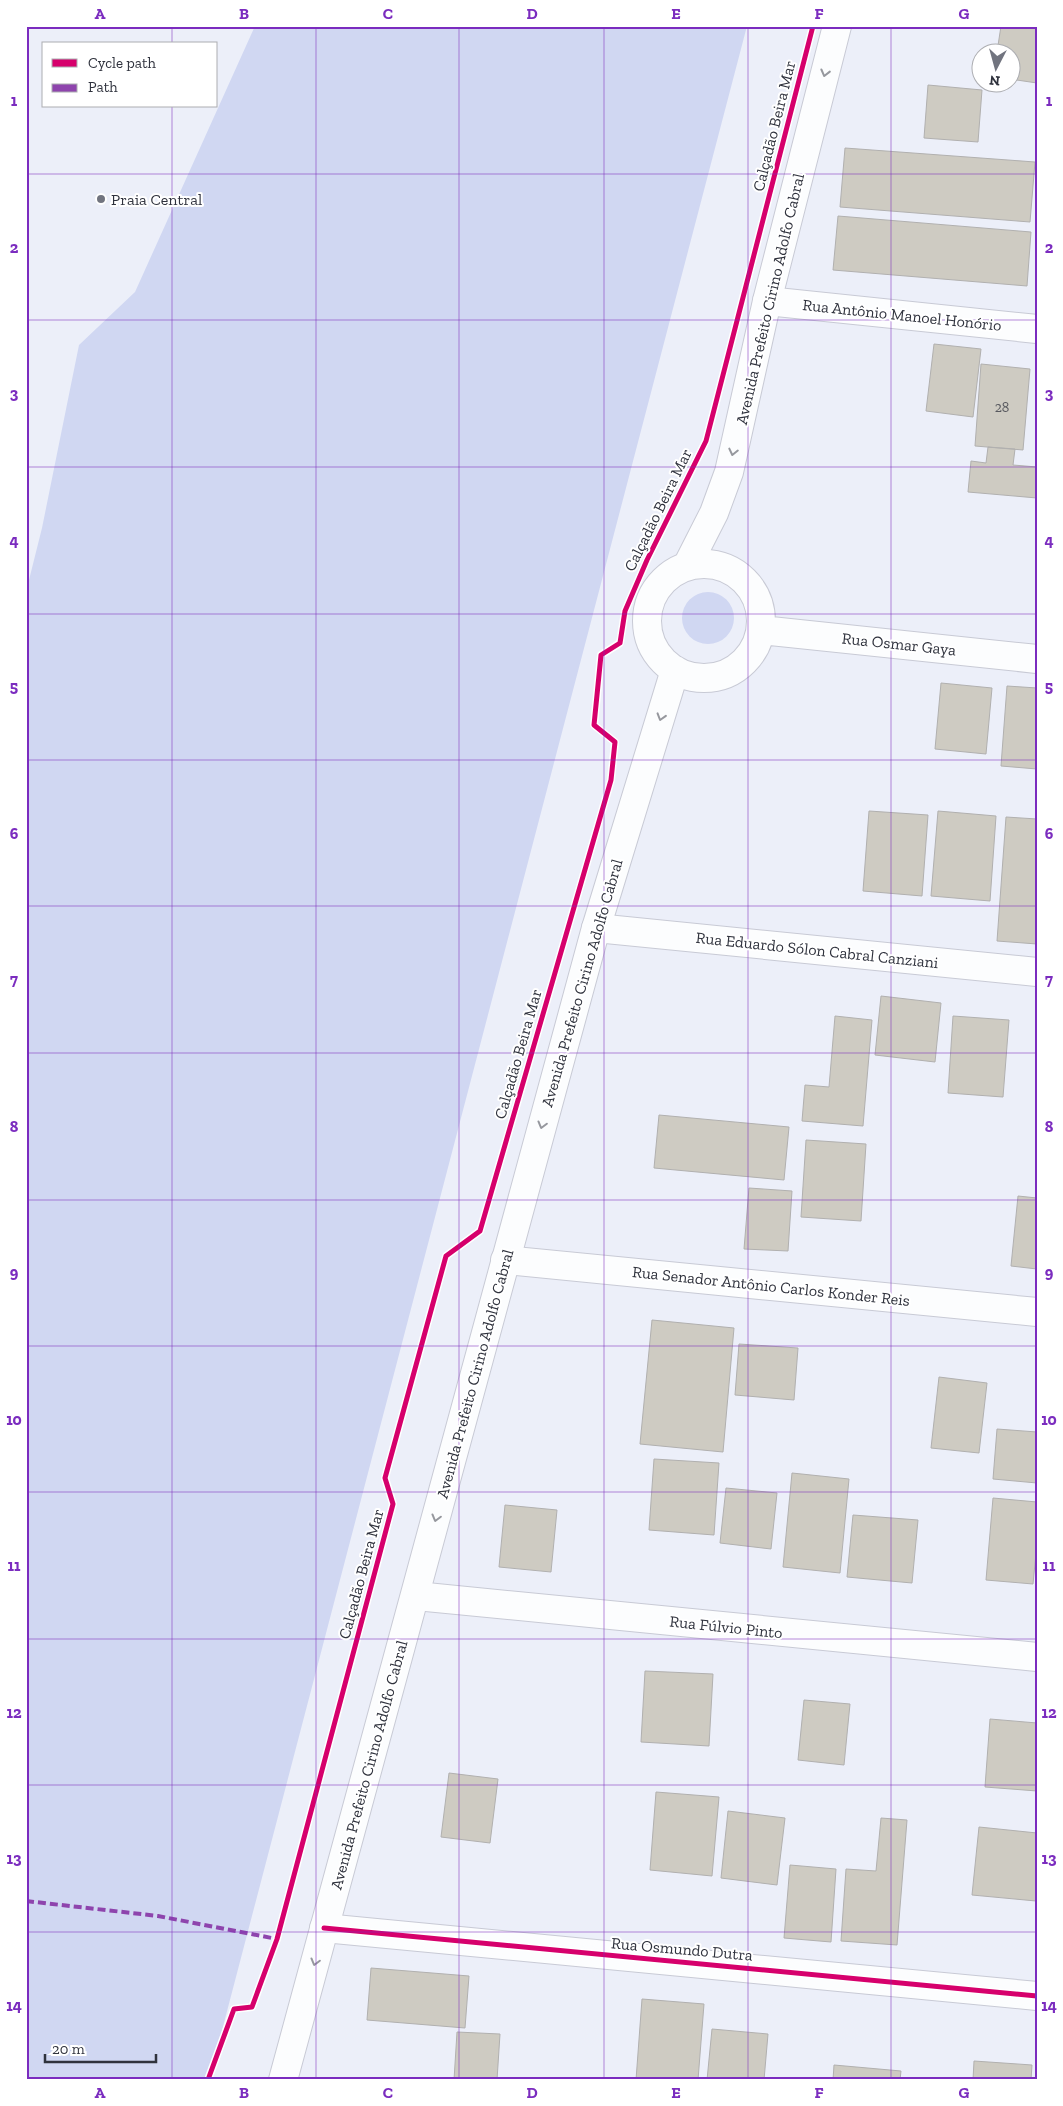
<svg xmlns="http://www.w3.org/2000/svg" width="1063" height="2106" viewBox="0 0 1063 2106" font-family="'Zilla Slab',serif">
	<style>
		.green { fill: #d0d7f2 }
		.building { fill: #cecbc2; stroke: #b1b0af }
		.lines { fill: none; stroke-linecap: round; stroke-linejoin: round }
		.minor-casing { stroke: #c8cad5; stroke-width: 30 }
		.major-casing { stroke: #c8cad5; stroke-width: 30 }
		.minor { stroke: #fcfdfe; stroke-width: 28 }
		.major { stroke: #fcfdfe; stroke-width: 28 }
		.quiet { stroke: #8e44ad; stroke-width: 4; stroke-dasharray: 8 4; stroke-linecap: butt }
		.cycleway-casing { stroke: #fff; stroke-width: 8 }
		.cycleway { stroke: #d6006c; stroke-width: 5 }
		.oneway { stroke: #96989e }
		.grid { fill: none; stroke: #7b2cbf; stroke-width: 1; stroke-opacity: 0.55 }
		.poi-dot { fill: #71747f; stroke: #fff; stroke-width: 2 }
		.labels { text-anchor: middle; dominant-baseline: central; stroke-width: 4; stroke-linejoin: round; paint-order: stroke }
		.number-label { font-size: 14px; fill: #57585e }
		.street-label { font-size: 16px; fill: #2f323d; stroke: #fff }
		.poi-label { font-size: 16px; fill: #2f323d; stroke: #fff; text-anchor: start }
		.neatline { fill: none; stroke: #7b2cbf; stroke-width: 2 }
		.grid-label { font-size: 16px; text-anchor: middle; font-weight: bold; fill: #7b2cbf }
	</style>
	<rect width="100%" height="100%" fill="#eceff9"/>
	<path class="green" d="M255,26h492l-538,2054h-183v-1488l16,-64 37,-183 56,-53z
		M682 618a26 26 0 1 1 52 0a26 26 0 1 1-52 0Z"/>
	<path class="building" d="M1001,26h36v57l-27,-4v-27h-13z
		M928,85l54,5 -4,52 -54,-4z
		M845,148l190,14 -5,60 -190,-15z
		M838,216l193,16 -4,54 -194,-16z
		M934,344l47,5 -8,68 -47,-6z
		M981,364l49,5 -7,81 -48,-4z
		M988,447l27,2 -2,16 24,2v31l-69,-6 3,-31 15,2z
		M941,683l51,5 -6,66 -51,-5z
		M1007,686l30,2v81l-36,-3z
		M869,811l59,4 -6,81 -59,-5z
		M938,811l58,5 -6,85 -59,-5z
		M1006,817l31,2v125l-40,-3z
		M881,996l60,7 -6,59 -60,-7z
		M835,1016l37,4 -9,106 -61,-5 3,-36 24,2z
		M953,1016l56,4 -6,77 -55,-4z
		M659,1115l130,12 -5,53 -130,-12z
		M806,1140l60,4 -5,77 -60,-4z
		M749,1188l43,3 -4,60 -44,-2z
		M1018,1196l19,2v71l-26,-3z
		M652,1320l82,8 -11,124 -83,-8z
		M739,1344l59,4 -4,52 -59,-5z
		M939,1377l48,6 -8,70 -48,-5z
		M997,1429l40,3v51l-44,-4z
		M654,1459l65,4 -5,72 -65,-5z
		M792,1473l57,6 -9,94 -57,-6z
		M726,1488l51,5 -6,56 -51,-6z
		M993,1498l44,4v41l-4,41 -47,-4z
		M505,1505l52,5 -6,62 -52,-5z
		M853,1515l65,5 -6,63 -65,-6z
		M645,1671l68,3 -4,72 -68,-4z
		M804,1700l46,4 -6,61 -46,-5z
		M990,1719l47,4v68l-52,-4z
		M449,1773l49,6 -8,64 -49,-6z
		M656,1792l63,5 -7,79 -62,-6z
		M728,1811l57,7 -8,67 -56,-7z
		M881,1818l26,2 -10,125 -56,-4 5,-72 30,2z
		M979,1827l58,6 -1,68 -64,-6z
		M790,1865l46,4 -5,73 -47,-4z
		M371,1968l98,8 -4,52 -98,-8z
		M642,1999l62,5 -6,76h-62z
		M712,2029l56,5 -4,46h-57z
		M457,2032l43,2 -3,46h-43z
		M974,2061l58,4 -1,15h-58z
		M834,2065l67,6 -1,9h-67z"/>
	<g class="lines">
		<defs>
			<path id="minor" d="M767,301l270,28
				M596,928l441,44
				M505,1260l532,52
				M416,1596l621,61
				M324,1928l713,68"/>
			<path id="major" d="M647 621a57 57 0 1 1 114 0a57 57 0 1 1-114 0Z
				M687,566l27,-53 15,-41 38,-171 70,-275
				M761,630l276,29
				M283,2080l313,-1152 79,-258"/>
		</defs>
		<use href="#minor" class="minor-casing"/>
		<use href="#major" class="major-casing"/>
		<use href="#minor" class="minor"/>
		<use href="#major" class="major"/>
		<path class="quiet" d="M26,1901l132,15 119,23"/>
		<defs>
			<path id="cycleway" d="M324,1928l713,68
				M210,2080l-1,-3 25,-68 18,-2 25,-68 116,-435 -8,-26 61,-222 34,-25 131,-451 4,-38 -21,-17 7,-70 19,-12 5,-32 22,-51 59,-119 107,-415"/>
		</defs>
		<use href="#cycleway" class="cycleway-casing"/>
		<use href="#cycleway" class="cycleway"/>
	</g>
	<defs><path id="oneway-chevron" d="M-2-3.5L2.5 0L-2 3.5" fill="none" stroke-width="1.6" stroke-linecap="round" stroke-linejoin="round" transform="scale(1.25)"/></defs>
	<g class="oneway">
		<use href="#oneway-chevron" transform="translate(825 73) rotate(104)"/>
		<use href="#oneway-chevron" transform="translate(733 452) rotate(103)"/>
		<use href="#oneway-chevron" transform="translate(661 717) rotate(107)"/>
		<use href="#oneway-chevron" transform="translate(542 1125) rotate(105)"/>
		<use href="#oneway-chevron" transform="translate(436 1518) rotate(105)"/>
		<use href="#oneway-chevron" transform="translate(315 1962) rotate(105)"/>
	</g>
	<path class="grid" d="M172,26v18M316,26v2054M459,26v2054M604,26v2054M748,26v2054M891,26v2054M172,106v1974M26,174h1011M26,320h1011M26,467h1011M26,614h1011M26,760h1011M26,906h1011M26,1053h1011M26,1200h1011M26,1346h1011M26,1492h1011M26,1639h1011M26,1785h1011M26,1932h1011"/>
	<circle class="poi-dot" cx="101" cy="199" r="5"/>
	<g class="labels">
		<g class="number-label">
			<text x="1002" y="407">28</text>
		</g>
		<g class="street-label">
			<text transform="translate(774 126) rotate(-76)">Calçadão Beira Mar</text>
			<text transform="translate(770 299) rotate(-77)">Avenida Prefeito Cirino Adolfo Cabral</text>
			<text transform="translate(902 315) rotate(6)">Rua Antônio Manoel Honório</text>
			<text transform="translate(658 510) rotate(-64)">Calçadão Beira Mar</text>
			<text transform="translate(899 644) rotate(6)">Rua Osmar Gaya</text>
			<text transform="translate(817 950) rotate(6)">Rua Eduardo Sólon Cabral Canziani</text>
			<text transform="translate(582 983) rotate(-74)">Avenida Prefeito Cirino Adolfo Cabral</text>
			<text transform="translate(518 1054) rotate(-74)">Calçadão Beira Mar</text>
			<text transform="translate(771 1286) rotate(6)">Rua Senador Antônio Carlos Konder Reis</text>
			<text transform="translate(475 1374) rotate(-75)">Avenida Prefeito Cirino Adolfo Cabral</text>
			<text transform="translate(361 1574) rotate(-75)">Calçadão Beira Mar</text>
			<text transform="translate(726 1627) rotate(6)">Rua Fúlvio Pinto</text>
			<text transform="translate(369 1765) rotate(-75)">Avenida Prefeito Cirino Adolfo Cabral</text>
			<text transform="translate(682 1949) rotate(5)">Rua Osmundo Dutra</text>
		</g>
		<g class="poi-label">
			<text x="111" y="199">Praia Central</text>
		</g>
	</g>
	<rect width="1063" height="2106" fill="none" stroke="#ffffff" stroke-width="55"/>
	<rect x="42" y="42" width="175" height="65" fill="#ffffff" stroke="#acadb1"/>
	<rect x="52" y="59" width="25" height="8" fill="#d6006c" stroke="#acadb1"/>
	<text x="88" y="68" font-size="15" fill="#2f323d">Cycle path</text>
	<rect x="52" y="84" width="25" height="8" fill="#8e44ad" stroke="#acadb1"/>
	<text x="88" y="92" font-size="15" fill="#2f323d">Path</text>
	<g transform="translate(996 68) rotate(186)"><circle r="24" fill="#ffffff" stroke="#acadb1"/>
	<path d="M0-4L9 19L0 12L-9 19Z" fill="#71747f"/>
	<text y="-8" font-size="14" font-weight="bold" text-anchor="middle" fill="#2f323d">N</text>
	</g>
	<path d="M45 2054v8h111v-8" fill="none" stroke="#2f323d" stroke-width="2.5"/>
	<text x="52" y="2054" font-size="15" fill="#2f323d" stroke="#ffffff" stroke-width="4" paint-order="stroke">20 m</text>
	<rect x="28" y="28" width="1008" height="2050" class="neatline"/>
	<g class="grid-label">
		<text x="100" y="19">A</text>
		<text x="244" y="19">B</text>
		<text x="388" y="19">C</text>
		<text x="532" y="19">D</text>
		<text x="676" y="19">E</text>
		<text x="819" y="19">F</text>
		<text x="964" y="19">G</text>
		<text x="14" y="106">1</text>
		<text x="1049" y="106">1</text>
		<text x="14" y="253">2</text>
		<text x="1049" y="253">2</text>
		<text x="14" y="399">3</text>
		<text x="1049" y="399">3</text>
		<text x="14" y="546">4</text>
		<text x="1049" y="546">4</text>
		<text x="14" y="692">5</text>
		<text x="1049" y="692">5</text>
		<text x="14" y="839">6</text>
		<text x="1049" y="839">6</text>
		<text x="14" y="985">7</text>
		<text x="1049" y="985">7</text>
		<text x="14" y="1132">8</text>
		<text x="1049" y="1132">8</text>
		<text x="14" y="1278">9</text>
		<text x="1049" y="1278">9</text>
		<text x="14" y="1425">10</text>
		<text x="1049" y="1425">10</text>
		<text x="14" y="1571">11</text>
		<text x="1049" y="1571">11</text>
		<text x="14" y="1718">12</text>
		<text x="1049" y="1718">12</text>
		<text x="14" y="1864">13</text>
		<text x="1049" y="1864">13</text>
		<text x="14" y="2011">14</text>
		<text x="1049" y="2011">14</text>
		<text x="100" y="2098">A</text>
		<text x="244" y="2098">B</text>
		<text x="388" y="2098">C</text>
		<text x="532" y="2098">D</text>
		<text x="676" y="2098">E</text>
		<text x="819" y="2098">F</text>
		<text x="964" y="2098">G</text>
	</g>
</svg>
